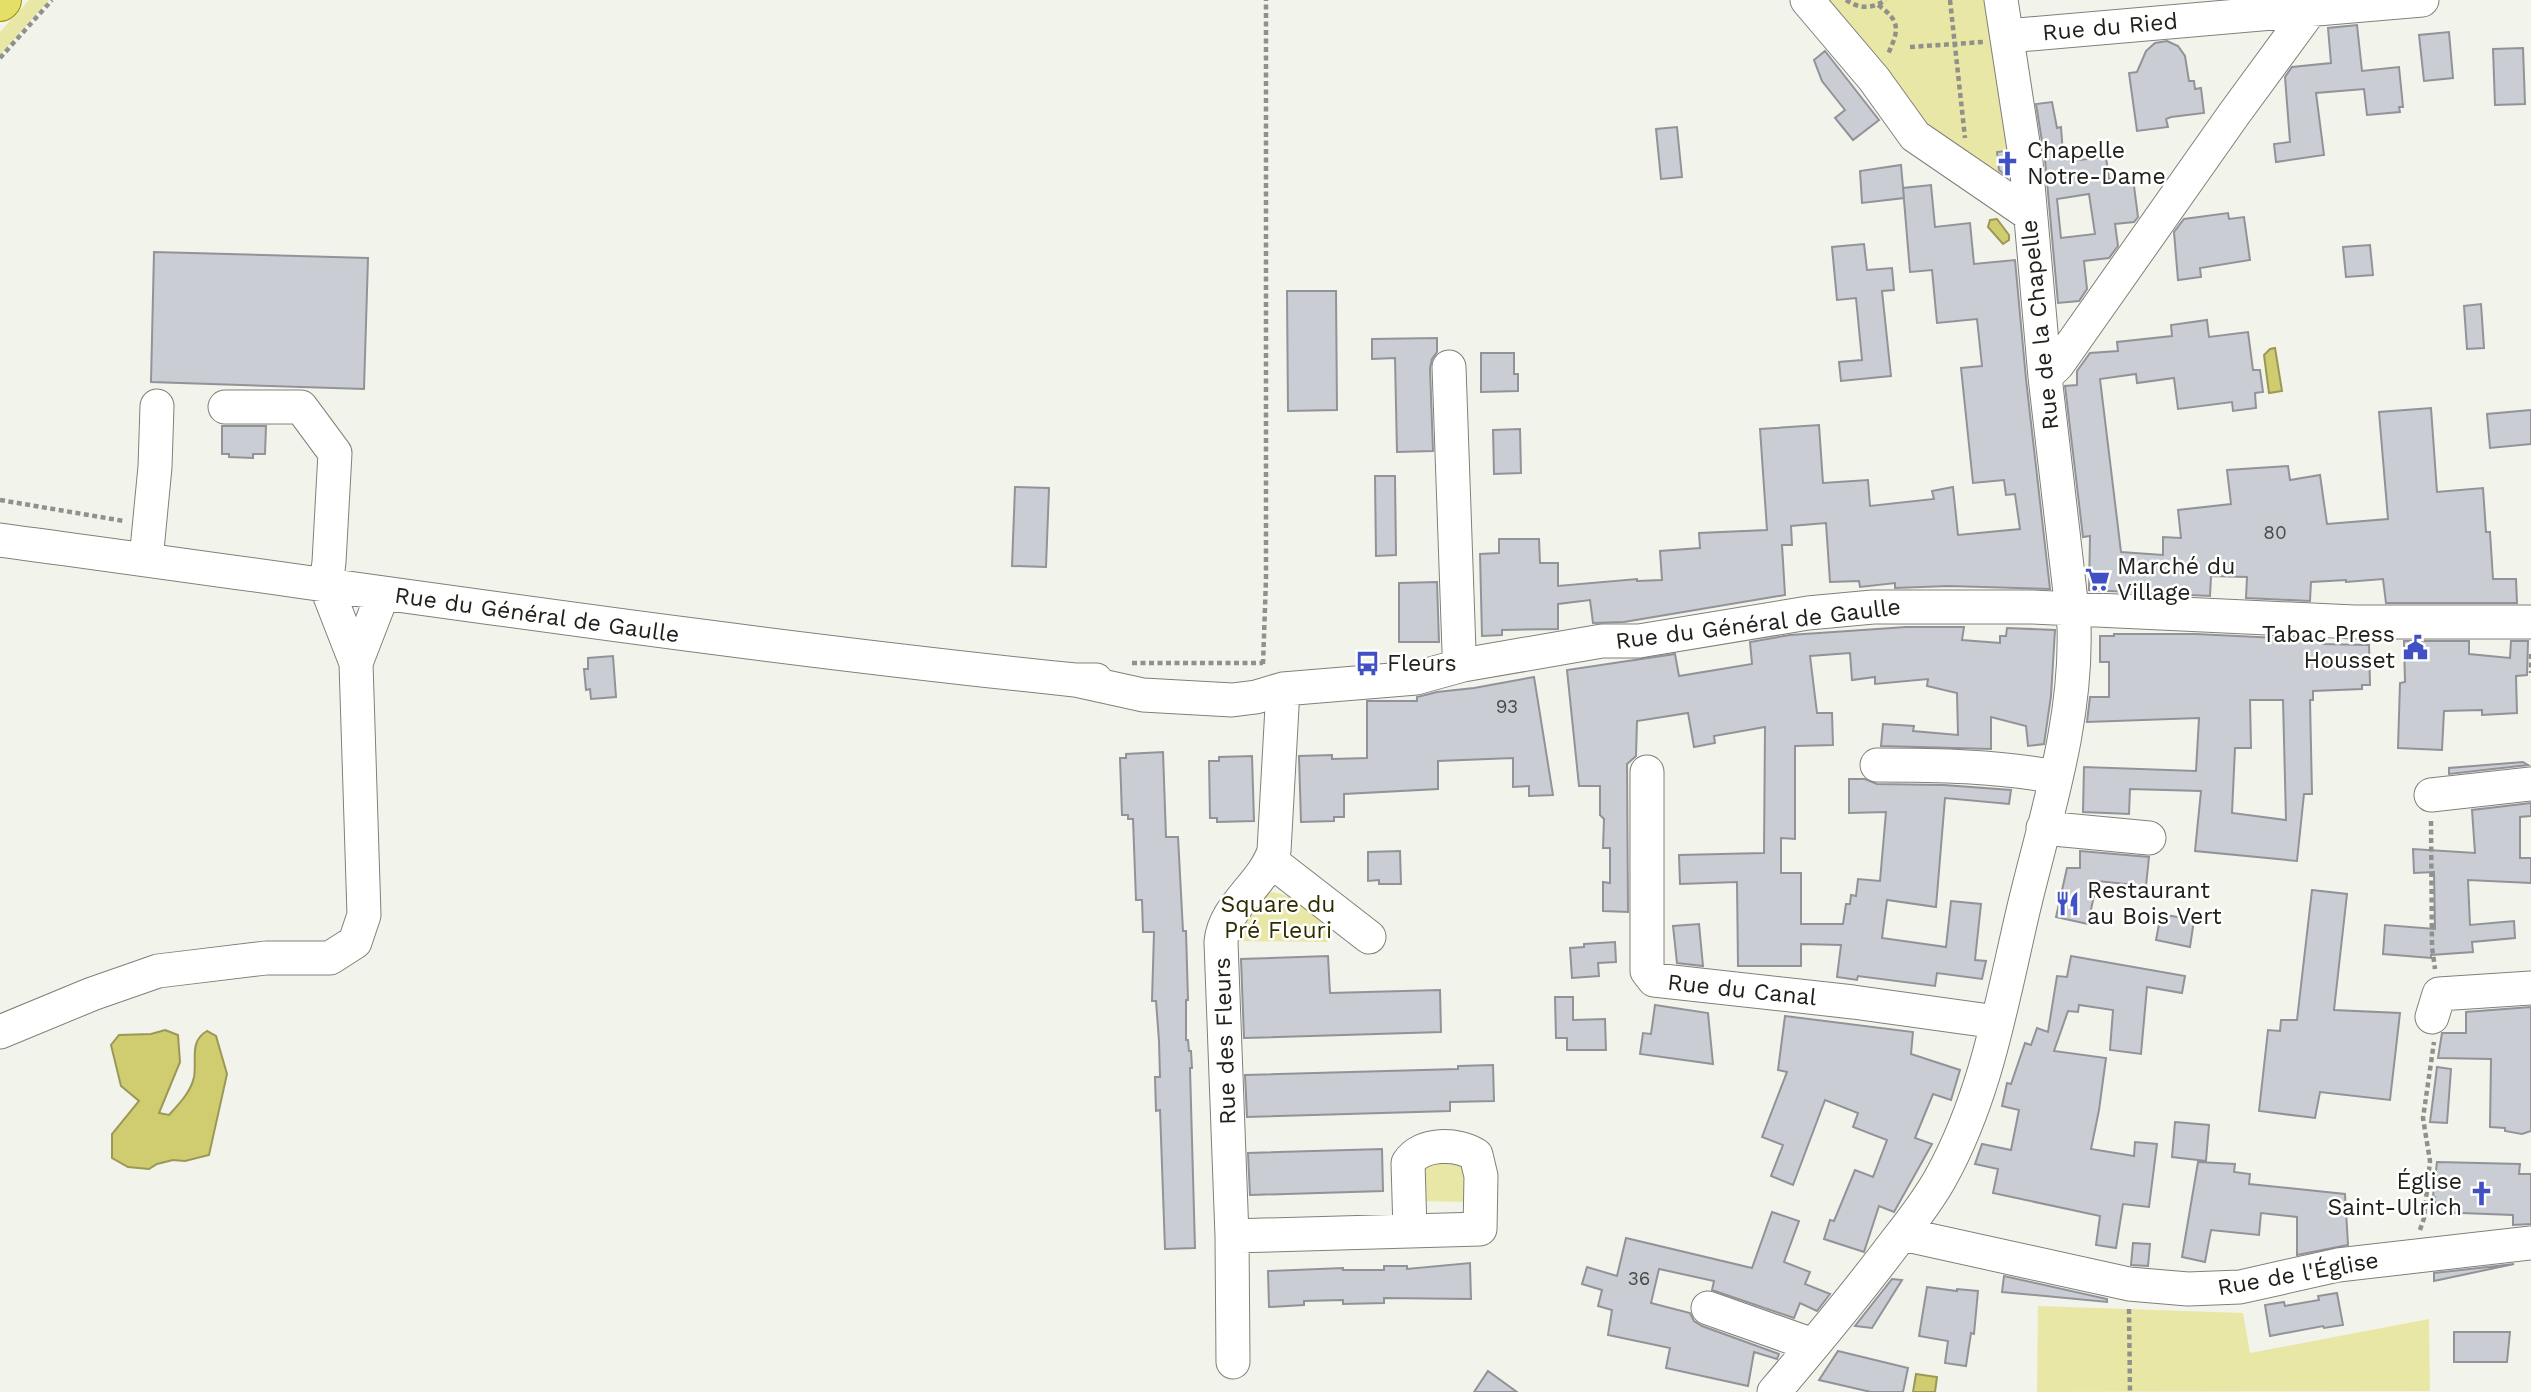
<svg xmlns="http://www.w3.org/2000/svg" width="2531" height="1392" viewBox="0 0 2531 1392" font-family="'Work Sans',sans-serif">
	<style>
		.green { fill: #e9e7a5 }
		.water { fill: #d0cc70; stroke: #9b9857; stroke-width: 2 }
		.building { fill: #cacdd3; stroke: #919399; stroke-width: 2; fill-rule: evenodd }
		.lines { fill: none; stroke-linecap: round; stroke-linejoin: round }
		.minor-casing { stroke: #808079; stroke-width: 35 }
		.major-casing { stroke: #948e0a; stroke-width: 40 }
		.path { stroke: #90918b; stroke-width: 4.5; stroke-dasharray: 5 3.5; stroke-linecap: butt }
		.minor { stroke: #fff; stroke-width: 33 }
		.major { stroke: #e4df66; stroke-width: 38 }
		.labels { text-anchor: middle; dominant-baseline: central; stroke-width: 5; stroke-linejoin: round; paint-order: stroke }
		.number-label { font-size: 19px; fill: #4a4b4b }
		.street-label { font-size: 23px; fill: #20201e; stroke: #fffffe }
		.poi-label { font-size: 23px; fill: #20201e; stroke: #fffffe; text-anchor: start }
		.park-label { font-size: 23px; fill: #2d2b02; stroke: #fffffe }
	</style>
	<rect width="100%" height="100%" fill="#f2f3eb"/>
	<path class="green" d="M29,0h20l-49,55v-23z
		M1826,0h165l23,150 -17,2 3,23 -70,-40z
		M1272,892c27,4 53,22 56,50l-92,-1c5,-18 16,-44 36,-49z
		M1464,1157l5,45 -50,-1 2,-41z
		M2038,1306l205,7 7,40 179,-34 1,72 -393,1z"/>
	<path class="water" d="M1997,219l12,16v5l-6,4 -15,-17 2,-7z
		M2275,348l7,43 -13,2 -5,-38 6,-6z
		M165,1030l13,5 2,27 -21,51 10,2c9,-10 22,-23 25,-38 3,-17 -5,-36 13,-46l9,5 11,38 -18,81 -24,6 -12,-1 -16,4 -8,5 -21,-2 -16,-9v-24l27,-33 -18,-15 -10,-41 8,-10 32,-1z
		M1916,1374l21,3 -2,15h-22z"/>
	<path class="building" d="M2357,25l5,46 37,-4 4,40h-4l1,5 -33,3 -3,-26 -48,4 8,62 -48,7 -2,-18 16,-2 -5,-65 7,-10 39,-4 -3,-35z
		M2449,32l4,46 -29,3 -5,-46z
		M2167,41l11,5 7,10 4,25h5l1,8 6,-1 3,25 -33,4 -5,2 2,8 -31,4 -8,-58 8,-1 9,-21 9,-8z
		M2523,48l2,56 -30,1 -2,-56z
		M1825,51l54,69 -26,20 -18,-22 10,-8 -23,-29 -8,-21z
		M2052,102l5,26 4,-1 2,27 6,-1 1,8 36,-4 3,22 14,-1 11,8 4,31 -4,5 -19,2 3,22 -9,12 -25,3 3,28 -8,12 -21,2 -13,-143 -9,-56zM2089,194l6,40 -34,4 -4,-39z
		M1677,127l5,50 -21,2 -5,-50z
		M2005,151l3,23 -3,1 -6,-5 -2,-18z
		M1901,165l3,33 -42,5 -2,-32z
		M1931,185l4,42 35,-4 4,41 41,-4 11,119 24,210 -101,-3 -54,2v-5l-35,4 -1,-6 -29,1 -4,-59 -35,3 1,19h-10l3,50 -161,27 -31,1 -3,-23 -32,4v25l-56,1v5l-20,1 -2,-82 19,-1v-14h40l1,24h18v23l79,-7v2l25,-1 -2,-29 40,-3 -1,-15 68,-3 -7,-101 59,-4 4,58 45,-3 2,26 64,-7 -2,-8 21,-4 5,48 62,-6 -5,-35 -9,1 -2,-15 -31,3 -12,-115 21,-2 -5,-47 -40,4 -5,-53 -22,2 -7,-84z
		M2228,213l1,6 15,-2 6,43 -50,8 1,9 -23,3 -4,-48 10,-13z
		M1864,244l3,26 25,-2 2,22 -12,1 9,85 -50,5 -2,-19 23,-2 -6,-62 -19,2 -5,-53z
		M2370,245l3,30 -27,2 -3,-30z
		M154,252l214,6 -4,131 -213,-7z
		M1287,291h49l1,119 -49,1z
		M2481,304l3,44 -17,1 -3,-43z
		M2207,320l2,17 39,-5 5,38h7l3,22 -8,1 1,15 -23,3 -1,-9 -54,7 -4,-31 -37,5 -1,-9 -36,5 21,173 42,3v-18l18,1 -3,-28 53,-6 -4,-34 61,-4 2,14 30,-5 7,49 61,-5 -9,-107 52,-4 6,84 46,-4 3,44h4l3,47h23l1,24h-131l-3,-24 -37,3v-2l-35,2 -1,19 -64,-3 1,-21 -36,-1 -1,20 -121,-6 1,-54 -7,1 -18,-151 12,-1v-14l13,-18 28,-2 -1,-9 55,-6 -1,-11z
		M1437,338v14l-5,7 -2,9 3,83 -36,1 -2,-94 -23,1v-20z
		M1481,353h33v21h4v17l-37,1z
		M2531,410v34l-41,4 -3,-34z
		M222,426h44l-1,28h-12v4l-24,-1v-3h-7z
		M1520,429l1,44 -27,1 -1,-44z
		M1375,476h20l1,79 -20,1z
		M1015,487l34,1 -3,79 -34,-1z
		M1437,582l2,60h-40v-59z
		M1906,627h58l-2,13 38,3v-7h6l1,-8 48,2 -4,66 -7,48 -16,2 -2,-20 -35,-9v32l-110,-3 2,-22 31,2 -1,5 45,4 -1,-42 -30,-7 1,-7 -53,5v-7l-23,3 -2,-27 -40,3 7,57h15l1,32 -38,1v93l-14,-1v35h20v51h42l3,-20h4l1,-9 5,1 2,-17 22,2 6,-69 -37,1v-34h16l12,5 67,1 67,5 -2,14 -64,-6 -9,109 -49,-7 -5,38 64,9 5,-46 30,3 -6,56 11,1 -4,18 -45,-6 -2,13 -77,-10 -1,4 -20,-3 4,-32 -40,-1v22h-63l-1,-84 -57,2 -1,-29 85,-2 1,-126 -51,9 1,7 -21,4 -6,-34 -51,8 -1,35 -9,8 1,148 -25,-1v-29l7,1v-35h-7l1,-29 -4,-4v-29h-21l-12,-116 108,-16 4,22 73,-12 -2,-22 40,-7z
		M2114,634h82l126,6v4l47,1 1,40h-8v4l-49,2v9h-3l2,94h-8l-7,67 -102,-10 6,-60 -71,-2 -1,25 -46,-2 1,-45 112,4 3,-53 -112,4 3,-25h19v-35h-9v-26h14zM2250,700h33l3,120 -54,-7 3,-65h16z
		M2404,641h65v13l41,4 1,-17h17l-1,34 -11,1 1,37 -35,2v-5l-38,1 -2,39 -44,-2 2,-65 5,-1z
		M613,656l3,41 -25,2 -1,-10 -4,1 -2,-21h4v-11z
		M1534,677l19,118 -24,1v-10l-16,1v-29l-75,3v28l-94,5v23h-10v4l-33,1 -2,-66 33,-1v4l35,-1v-57h50v-4l20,-5 37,-4z
		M1163,752l3,85h12l5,94h3l2,69h-2v40h2l1,11h2l1,17h-2l5,180 -30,1 -5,-139 -4,1 -1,-34h5l-1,-36 -3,-40h-4l2,-69h-11l-1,-32h-6l-3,-81h-5v-4h-6l-2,-57h6v-4z
		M1252,756l2,65 -37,1v-4h-7l-1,-57h10v-4z
		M2523,762l5,3 -79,9v-6z
		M2531,803v13l-11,1v41h11v25l-63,-3 2,45 44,-4 1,17 -43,4 1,10 -42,3v3l-48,-4 2,-29 50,4 -1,-57 -20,1 -1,-24 62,4 -3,-43z
		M1400,851l1,33h-22v-4l-11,1v-29z
		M2080,851l69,6 -3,29 -49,-5 -9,43 -32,-7 11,-49h13z
		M2312,890l35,4 -13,116 66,3 -10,87 -70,-8 -5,26 -56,-7 9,-81 12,1 1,-11h16z
		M2161,914l33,6 -4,27 -34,-7z
		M1699,924l4,42 -26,-3 -4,-37z
		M1615,942l1,20 -18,1 1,13 -27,2 -2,-30 14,-1v-3z
		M1328,956l2,37 110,-3 1,42 -197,6 -3,-79z
		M2071,956l114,20 -3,17 -35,-6 -6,67 -31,-4 3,-40 -34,-5 -1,7 -10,-1 -14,40 52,7 -7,52 -8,39 43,7 1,-14 22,2 -8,63 -26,-3 -7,44 -20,-3 4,-29 -107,-23 5,-24 -23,-5 7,-20 29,6 8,-40 -17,-4 5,-23 4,1 14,-41 6,2 6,-17 11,4 9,-56 10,1z
		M1555,997h18v23l32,-1 1,31h-39v-12h-11z
		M1655,1005l53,8 5,51 -73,-10 3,-21 8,1z
		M2531,1007v124l-9,3 -17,-3v-3l-15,-1 1,-68 -53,-1 4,-25h24v-21z
		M1785,1016l128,16 -2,22 49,16 -9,30 -18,-6 -18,44 17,6 -38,68 -15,-6 -15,46 -40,-13 6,-19 4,1 21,-51 18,7 14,-37 -34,-13 5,-14 -33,-13 -32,85 -22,-9 12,-31 -21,-8 25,-65 -9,-2z
		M1493,1065l1,36 -44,1v9l-203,6 -2,-42 213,-6v-3z
		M2437,1067l14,2 -4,54 -17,-1z
		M2175,1122l34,3 -3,36 -34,-4z
		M1382,1149l1,42 -133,4 -2,-42z
		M2198,1162l37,2 -1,8 16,2 -1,10 96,10 3,51 -51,10v-38l-36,-4 -2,22 -48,-5 -6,32 -23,-5z
		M2437,1162l83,2 -1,10h12v50l-18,1v-10l-78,-3v-15l-2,-1z
		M1772,1212l27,9 -15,41 26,10 -5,12 25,10 -13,17 -17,-8 -6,15 -82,-28 2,-9 -55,-12 -8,34 39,10 4,8 8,5 77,28 -2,5 -23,-7 -6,34 -82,-18 4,-20 -62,-13 4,-25 -14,-4 4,-16 -20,-6 5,-17 30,9 9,-38 126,30z
		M2133,1243l17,1 -2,22 -17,-1z
		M1470,1263l1,36 -87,-1v5l-41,1v-4l-39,1v4l-35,2 -1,-36 75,-3v2h41v-4h23v3z
		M2514,1264l-80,17v-8z
		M2004,1276l103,23v3l-105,-10z
		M1892,1279l10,1 -30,48 -17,-2z
		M1927,1287l30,4v-2l21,2 -4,43 -3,-1 -5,33 -21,-3 3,-22 -29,-5z
		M2337,1293l6,32 -19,3 -1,-2 -53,10 -5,-31 19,-3 1,4 34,-6 -1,-4z
		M2454,1332h56l-3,30h-53z
		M1838,1351l70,17 -5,24h-32l-52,-12z
		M1488,1371l29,21h-43z"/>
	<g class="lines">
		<defs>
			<path id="minor" d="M1807,0l67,79 41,57 114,78
				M2007,36l415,-36
				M1449,367l10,284 4,14
				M2045,377l13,-13 176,-250 77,-105
				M0,540c358,48 715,103 1075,140h21
				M146,560l9,-93 2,-61
				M356,663l27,-70
				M1075,680l68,15 89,5 24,-3 27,-8 133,-11 47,-13 110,-19 29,-5h37l169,-28 65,-6h159l322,15h177
				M1877,765c61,0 119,1 179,12
				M1647,772v199l7,9 199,22 144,20
				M2431,795l100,-11
				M2043,828l106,10
				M1271,861l98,76
				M2432,1017l7,-23 92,-6
				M0,1032l92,-38 66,-23 108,-13h64l25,-16 9,-27 -8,-252 -30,-77 3,-24 6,-109 -34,-46h-76
				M1902,1234l227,50 59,5 52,-2 98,-22 193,-22
				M1232,1236l248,-7 1,-53 -5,-21c-18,-12 -55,-13 -68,8l2,67
				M1708,1308l105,37
				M1233,1362l-1,-126 -11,-294c3,-36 42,-57 53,-91l9,-162
				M1774,1392c40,-47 80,-95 117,-144 17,-22 35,-44 49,-69 47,-84 62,-179 84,-272 22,-92 53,-184 50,-280l-29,-250 -19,-215 -25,-162"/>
			<path id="major" d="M0,2l2,-2"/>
		</defs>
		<use href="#minor" class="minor-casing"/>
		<use href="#major" class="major-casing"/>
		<path class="path" d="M1846,0c13,9 26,9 40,0
			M1950,0l15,138
			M1878,5c23,16 21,25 10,49
			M1910,47l73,-5
			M0,58l52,-58
			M0,500l124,21
			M2531,654v19
			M1132,663h131
			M1263,664l3,-85v-579
			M2431,821l1,126 3,22
			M2420,1230l4,-12 6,-57 -7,-43 11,-76
			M2129,1309l1,83"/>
		<use href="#minor" class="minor"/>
		<use href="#major" class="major"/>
	</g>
	<defs>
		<symbol id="church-bare" viewBox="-9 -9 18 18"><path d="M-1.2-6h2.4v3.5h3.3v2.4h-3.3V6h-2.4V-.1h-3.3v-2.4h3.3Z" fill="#4151c5" stroke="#fffffe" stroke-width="2.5" paint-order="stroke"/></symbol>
		<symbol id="supermarket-bare" viewBox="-9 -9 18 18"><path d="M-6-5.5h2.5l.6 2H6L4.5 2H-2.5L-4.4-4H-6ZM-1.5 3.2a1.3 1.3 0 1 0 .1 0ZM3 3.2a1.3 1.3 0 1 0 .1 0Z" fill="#4151c5" stroke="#fffffe" stroke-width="2.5" paint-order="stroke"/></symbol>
		<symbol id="civic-bare" viewBox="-9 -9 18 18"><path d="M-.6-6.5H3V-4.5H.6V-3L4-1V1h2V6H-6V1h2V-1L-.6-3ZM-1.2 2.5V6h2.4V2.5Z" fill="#4151c5" stroke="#fffffe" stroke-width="2.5" paint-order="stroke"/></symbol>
		<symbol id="bus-bare" viewBox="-9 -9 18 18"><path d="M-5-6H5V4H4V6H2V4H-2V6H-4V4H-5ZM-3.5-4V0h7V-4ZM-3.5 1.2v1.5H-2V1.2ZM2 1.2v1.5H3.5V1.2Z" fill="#4151c5" stroke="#fffffe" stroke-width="2.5" paint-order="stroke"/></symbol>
		<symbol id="restaurant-bare" viewBox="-9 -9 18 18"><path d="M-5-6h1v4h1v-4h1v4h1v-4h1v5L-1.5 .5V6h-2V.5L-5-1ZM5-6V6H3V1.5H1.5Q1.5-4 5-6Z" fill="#4151c5" stroke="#fffffe" stroke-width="2.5" paint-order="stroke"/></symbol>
	</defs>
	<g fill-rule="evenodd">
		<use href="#church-bare" x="1990" y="146" width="35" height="35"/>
		<use href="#supermarket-bare" x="2080" y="562" width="35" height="35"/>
		<use href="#civic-bare" x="2398" y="630" width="35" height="35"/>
		<use href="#bus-bare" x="1350" y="646" width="35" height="35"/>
		<use href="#restaurant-bare" x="2050" y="886" width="35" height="35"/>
		<use href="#church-bare" x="2464" y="1176" width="35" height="35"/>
	</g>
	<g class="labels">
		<g class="number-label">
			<text x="2275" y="532">80</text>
			<text x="1507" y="706">93</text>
			<text x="1639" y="1278">36</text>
		</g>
		<g class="street-label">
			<text transform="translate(2110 27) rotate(-5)">Rue du Ried</text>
			<text transform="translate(2040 325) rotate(-96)">Rue de la Chapelle</text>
			<text transform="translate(537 615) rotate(8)">Rue du Général de Gaulle</text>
			<text transform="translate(1758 624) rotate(-7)">Rue du Général de Gaulle</text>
			<text transform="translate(1742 990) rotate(6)">Rue du Canal</text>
			<text transform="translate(1225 1041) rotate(-92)">Rue des Fleurs</text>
			<text transform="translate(2298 1274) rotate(-10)">Rue de l'Église</text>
		</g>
		<g class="poi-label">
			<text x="2027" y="150">Chapelle<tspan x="2027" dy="26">Notre-Dame</tspan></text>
			<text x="2117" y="566">Marché du<tspan x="2117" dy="26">Village</tspan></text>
			<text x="2395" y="634" text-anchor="end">Tabac Press<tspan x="2395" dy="26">Housset</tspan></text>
			<text x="1387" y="663">Fleurs</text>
			<text x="2087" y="890">Restaurant<tspan x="2087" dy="26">au Bois Vert</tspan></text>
			<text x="2462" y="1181" text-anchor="end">Église<tspan x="2462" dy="26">Saint-Ulrich</tspan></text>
		</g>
		<g class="park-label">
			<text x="1278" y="904">Square du<tspan x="1278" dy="26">Pré Fleuri</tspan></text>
		</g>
	</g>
</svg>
